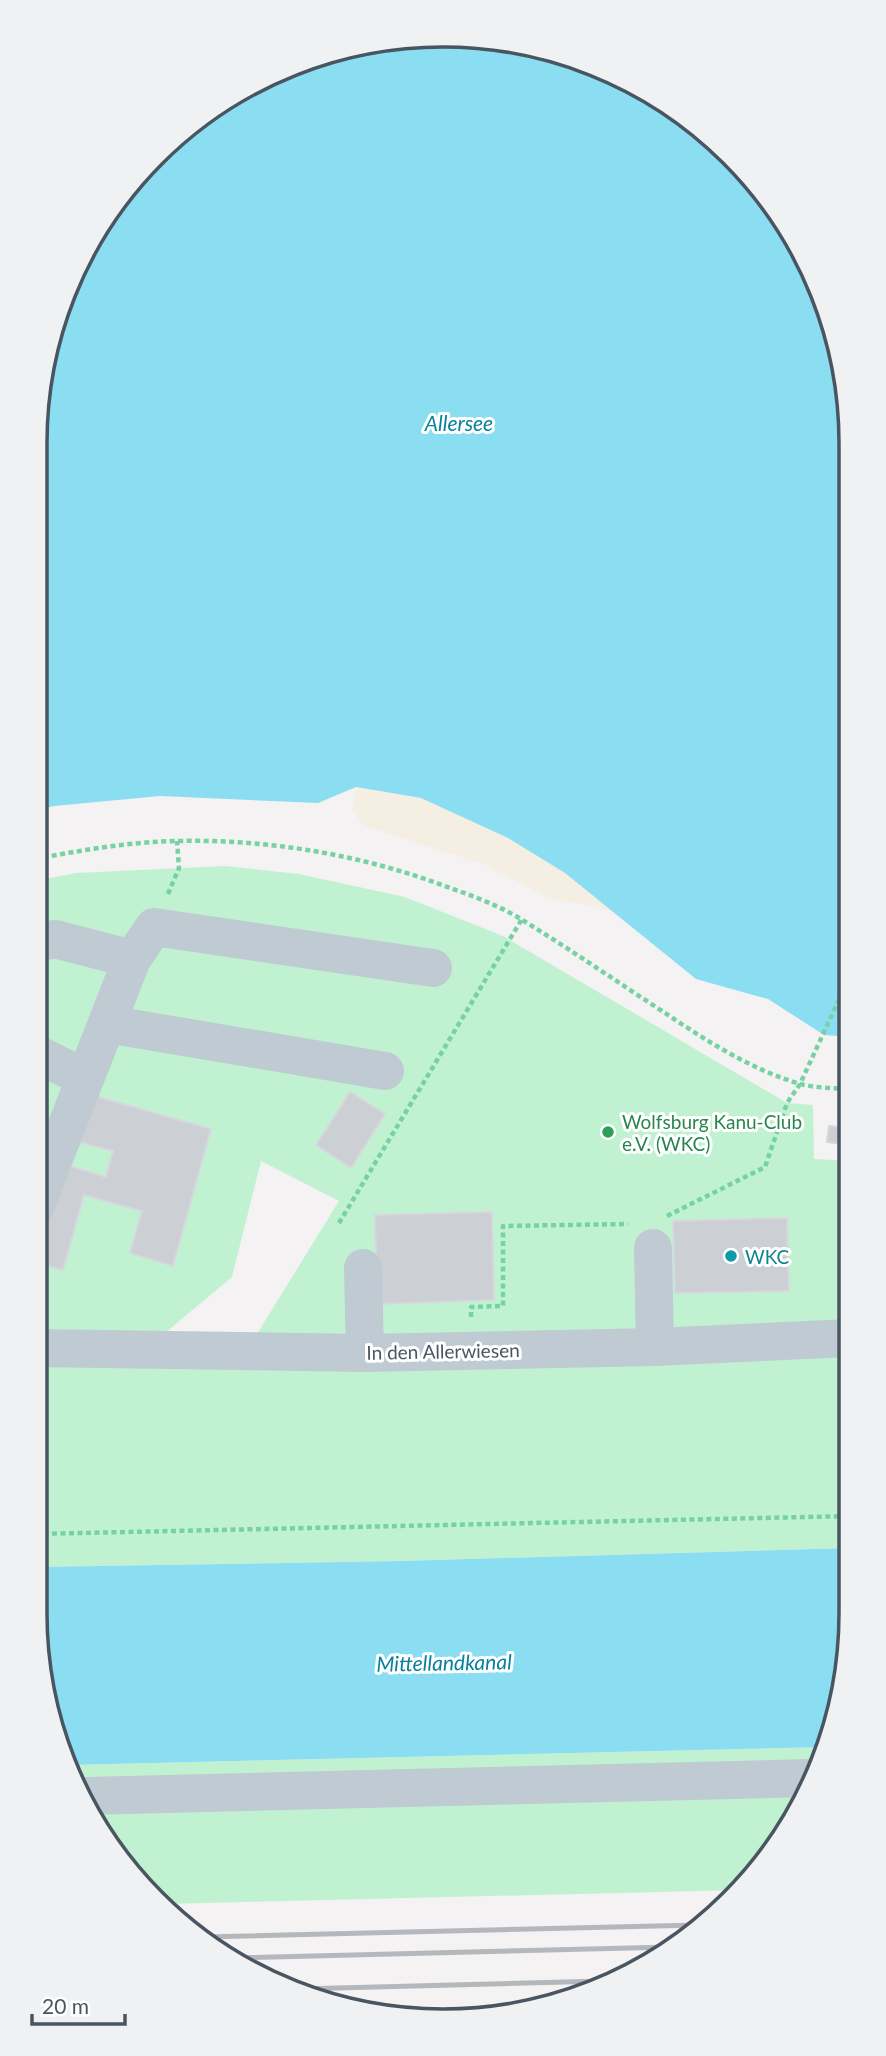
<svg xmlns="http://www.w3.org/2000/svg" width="886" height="2056" viewBox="0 0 886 2056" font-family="Lato,sans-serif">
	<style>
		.green { fill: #c0f2d2; fill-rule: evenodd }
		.sand { fill: #f5efe3 }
		.water { fill: #8bdef1 }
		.building { fill: #cccfd4; stroke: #d6d8dd; stroke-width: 2 }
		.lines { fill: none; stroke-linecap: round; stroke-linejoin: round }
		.path { stroke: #76d2a3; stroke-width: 4.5; stroke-dasharray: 5 3.5; stroke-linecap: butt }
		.minor { stroke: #bfcad2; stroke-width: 38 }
		.rail { stroke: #b4b7bc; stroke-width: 5 }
		.leisure-dot { fill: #2e9e5b; stroke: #fff; stroke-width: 2.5 }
		.culture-dot { fill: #0f9aa8; stroke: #fff; stroke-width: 2.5 }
		.labels { text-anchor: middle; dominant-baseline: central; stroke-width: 6; stroke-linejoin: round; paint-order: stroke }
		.leisure-label { font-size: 19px; fill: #27864d; stroke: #fff; text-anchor: start }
		.culture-label { font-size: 19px; fill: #0d838f; stroke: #fff; text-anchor: start }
		.street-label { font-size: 19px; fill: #495661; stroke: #fff }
		.water-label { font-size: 21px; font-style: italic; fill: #07819e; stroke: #fff }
		.rim { fill: none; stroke: #495661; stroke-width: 3.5 }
	</style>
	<rect width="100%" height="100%" fill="#f4f2f2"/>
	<path class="green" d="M225,866l74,8 106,23 98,39 284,167 26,2 1,54 36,2 1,387 -449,13 -367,6v-686l41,-8zM261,1161l78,40 -84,136 -90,-4 67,-56z
		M828,1747l-78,135 -10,8 -577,14 -27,-22 -67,-117z"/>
	<path class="sand" d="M356,787l65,11 87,40 57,35 46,37 -62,-12 -64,-33 -122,-40 -11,-16z"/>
	<path class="water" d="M417,36l158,21 95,47 80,70 59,89 38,126 2,648 -25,-2 -56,-36 -72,-20 -131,-106 -57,-35 -87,-40 -65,-11 -38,16 -158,-7 -106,10 -19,4v-367l22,-132 80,-137 126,-97z
		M851,1548v65l-23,134 -759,18 -12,-20 -22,-132v-46l367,-6z"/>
	<path class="building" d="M350,1092l35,22 -34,54 -35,-23z
		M92,1095l119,34 -38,137 -43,-13 12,-42 -58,-16 -21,75 -28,-8 28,-98 43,13 7,-26 -34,-9z
		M829,1126l21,2v17l-23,-3z
		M492,1212l2,88 -117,4 -2,-89z
		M787,1218l2,73 -114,2 -2,-72z
		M839,1281h11v27l-9,1z"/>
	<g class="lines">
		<path class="path" d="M35,859c47,-9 94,-17 142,-18 89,-2 181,13 265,44 28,10 57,20 82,36 47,29 92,60 138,90 42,28 86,57 135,72 16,5 36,5 52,6
			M168,894l11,-26 -2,-27
			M667,1216l98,-49 22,-64 13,-19 49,-106
			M339,1223l183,-304
			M471,1317v-10l32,-1v-80l125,-2
			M35,1534l816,-18"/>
		<path class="minor" d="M35,943l20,-4 77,20
			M107,1024l278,47
			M35,1057l6,-1 44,22
			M35,1207l97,-248 22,-32 279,41
			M653,1248l2,99
			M363,1268l2,85
			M35,1348l330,5 290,-6 195,-9
			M87,1796l723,-18"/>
		<path class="rail" d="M203,1937l495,-12
			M229,1958l441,-11
			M299,1989l304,-8"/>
	</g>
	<circle class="leisure-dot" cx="608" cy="1132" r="7"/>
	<circle class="culture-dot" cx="731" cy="1256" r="7"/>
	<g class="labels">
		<g class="leisure-label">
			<text x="622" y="1121">Wolfsburg Kanu-Club<tspan x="622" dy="22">e.V. (WKC)</tspan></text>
		</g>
		<g class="culture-label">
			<text x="745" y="1256">WKC</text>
		</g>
		<g class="street-label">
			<text transform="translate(443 1351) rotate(-1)">In den Allerwiesen</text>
		</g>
		<g class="water-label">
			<text x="459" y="422">Allersee</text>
			<text transform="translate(444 1662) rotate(-1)">Mittellandkanal</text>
		</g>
	</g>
	<path d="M0 0H886V2056H0ZM443 47H443A396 396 0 0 1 839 443V1613A396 396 0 0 1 443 2009H443A396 396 0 0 1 47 1613V443A396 396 0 0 1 443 47Z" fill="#f0f1f2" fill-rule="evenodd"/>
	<path class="rim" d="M443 47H443A396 396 0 0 1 839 443V1613A396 396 0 0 1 443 2009H443A396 396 0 0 1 47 1613V443A396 396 0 0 1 443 47Z"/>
	<path d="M32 2014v10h93v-10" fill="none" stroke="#495661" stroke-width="3.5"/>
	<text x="42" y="2014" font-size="21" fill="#495661" stroke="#ffffff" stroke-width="5" paint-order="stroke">20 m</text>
</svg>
